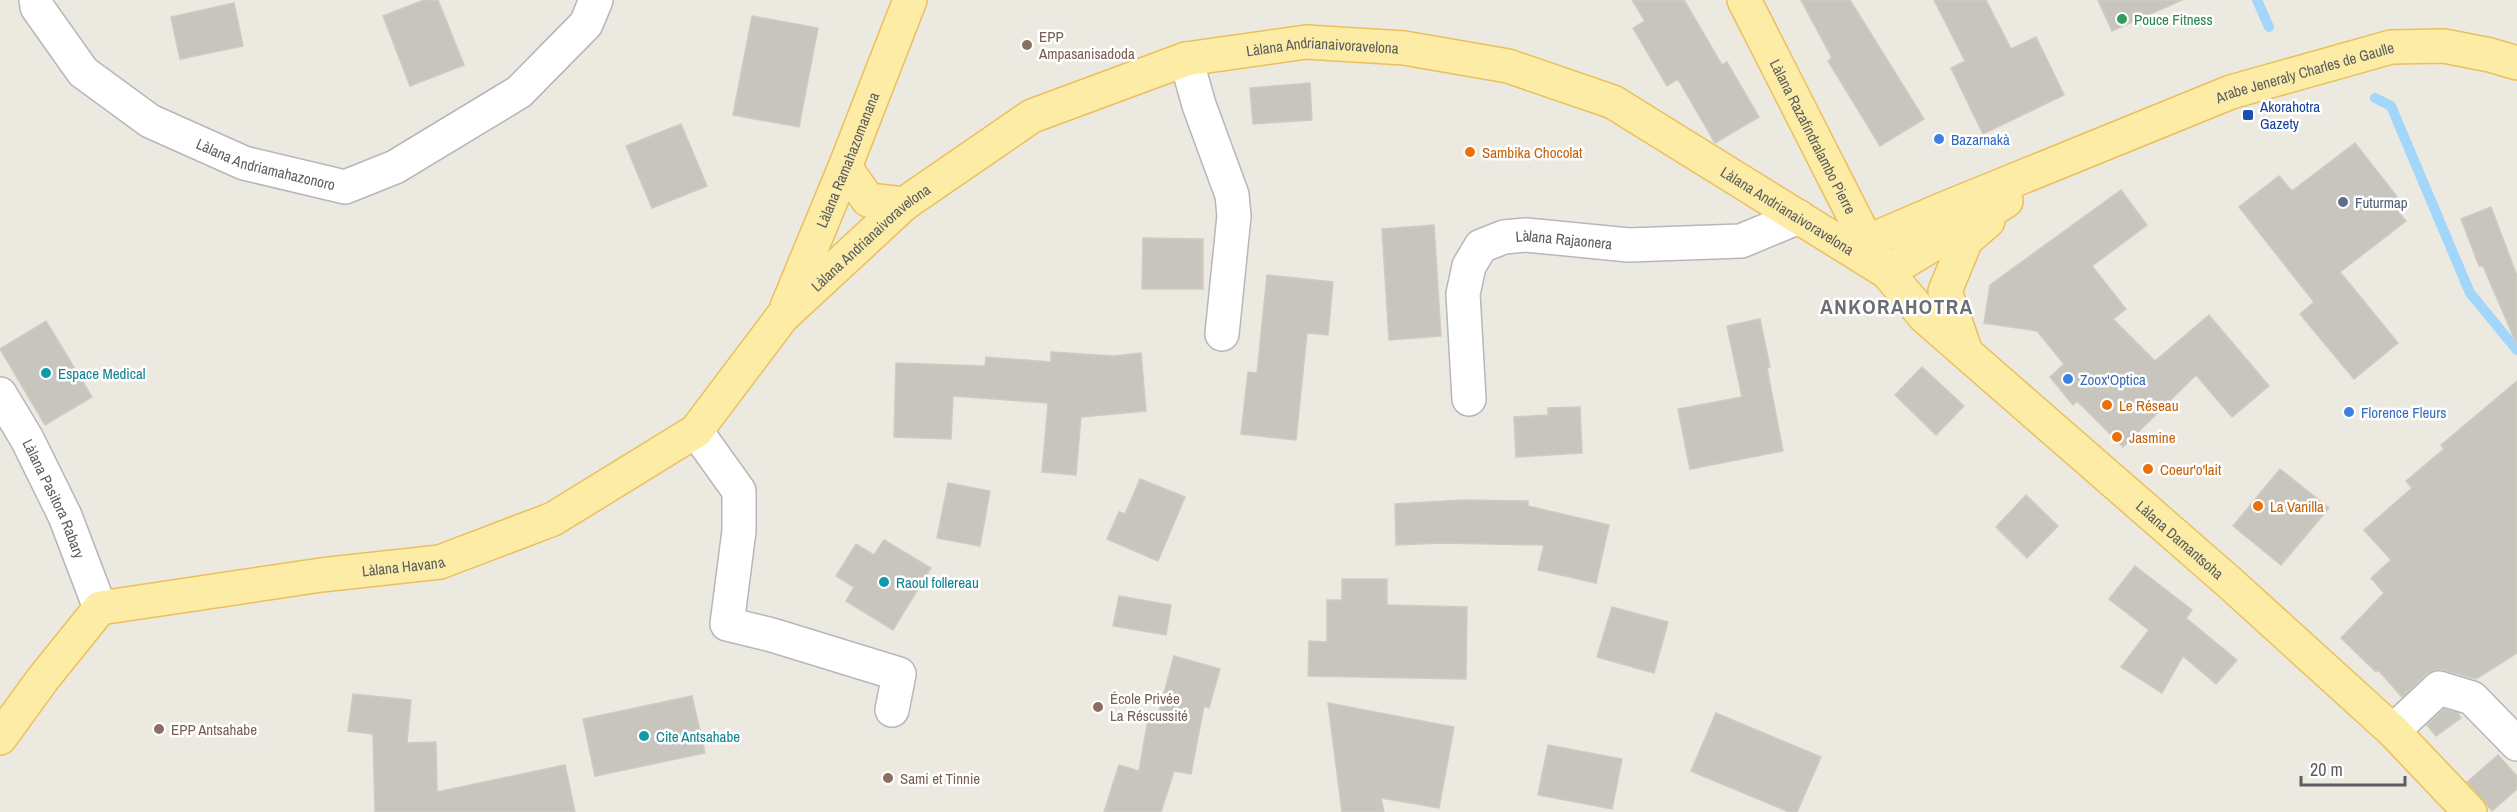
<svg xmlns="http://www.w3.org/2000/svg" width="2517" height="812" viewBox="0 0 2517 812" font-family="'Archivo Narrow',sans-serif">
	<style>
		.lines { fill: none; stroke-linecap: round; stroke-linejoin: round }
		.stream { stroke: #a2d6fb; stroke-width: 10 }
		.building { fill: #c8c4be; stroke: #d0cbc0; stroke-width: 1.5 }
		.minor-casing { stroke: #b4b7bb; stroke-width: 36 }
		.major-casing { stroke: #ebc05b; stroke-width: 36 }
		.minor { stroke: #fff; stroke-width: 33 }
		.major { stroke: #fceca6; stroke-width: 33 }
		.leisure-dot { fill: #2e9e5b; stroke: #fff; stroke-width: 2 }
		.education-dot { fill: #8d6e63; stroke: #fff; stroke-width: 2 }
		.transit-dot { fill: #1a4fb4; stroke: #fff; stroke-width: 2 }
		.shop-dot { fill: #3f7fe0; stroke: #fff; stroke-width: 2 }
		.food-dot { fill: #e8710a; stroke: #fff; stroke-width: 2 }
		.service-dot { fill: #5c6f8a; stroke: #fff; stroke-width: 2 }
		.culture-dot { fill: #0f9aa8; stroke: #fff; stroke-width: 2 }
		.labels { text-anchor: middle; dominant-baseline: central; stroke-width: 5; stroke-linejoin: round; paint-order: stroke }
		.leisure-label { font-size: 15px; fill: #27864d; stroke: #fff; text-anchor: start }
		.education-label { font-size: 15px; fill: #785e54; stroke: #fff; text-anchor: start }
		.street-label { font-size: 15px; fill: #5a5d61; stroke: #fff }
		.transit-label { font-size: 15px; fill: #164399; stroke: #fff; text-anchor: start }
		.shop-label { font-size: 15px; fill: #366cbe; stroke: #fff; text-anchor: start }
		.food-label { font-size: 15px; fill: #c56008; stroke: #fff; text-anchor: start }
		.service-label { font-size: 15px; fill: #4e5e75; stroke: #fff; text-anchor: start }
		.culture-label { font-size: 15px; fill: #0d838f; stroke: #fff; text-anchor: start }
		.district-label { font-size: 21px; font-weight: bold; letter-spacing: 1.5px; fill: #6b6f73; stroke: #fff }
	</style>
	<rect width="100%" height="100%" fill="#ece9e1"/>
	<g class="lines">
		<path class="stream" d="M2257,0l12,27
			M2375,98l16,8 79,187 47,57"/>
	</g>
	<path class="building" d="M424,0h14l26,65 -54,21 -27,-70z
		M1632,0h52l38,65 5,-3 32,55 -44,26 -37,-64 -11,7 -34,-58 12,-7z
		M1801,0h49l74,119 -44,27 -52,-85 4,-3z
		M1934,0h52l25,49 25,-12 28,58 -81,39 -32,-66 14,-7z
		M2098,0h84l-70,31z
		M234,3l9,43 -63,13 -9,-42z
		M752,16l66,12 -19,99 -66,-12z
		M1310,83l2,37 -59,4 -3,-36z
		M681,124l26,62 -55,22 -26,-62z
		M2355,143l43,55 -6,5 14,18 -66,51 58,71 -44,36 -54,-65 14,-12 -75,-95 40,-31 13,15z
		M2121,190l26,35 -55,41 34,43 -13,10 42,42 54,-46 60,71 -37,31 -36,-42 -73,72 -46,-46 -4,4 -23,-28 14,-13 -27,-33 -53,-8 6,-38z
		M2491,207l26,69v69l-34,-79h-4l-18,-47z
		M1434,225l7,111 -52,4 -7,-111z
		M1143,238l60,1v50h-61z
		M1267,275l66,7 -5,53 -21,-2 -11,107 -55,-6 7,-62 9,1z
		M1760,319l10,48 -3,1 16,83 -93,18 -12,-60 64,-12 -15,-71z
		M46,321l46,76 -47,28 -45,-76z
		M1051,352l63,4 27,-3 5,58 -65,6 -5,58 -34,-3 6,-69 -95,-7 -2,43 -57,-2 2,-74 89,3 1,-9 65,5z
		M1922,367l42,39 -28,29 -41,-40z
		M2517,381v272l-41,26 -32,-9h-10l-8,4 -24,23 -24,-27 -2,2 -35,-34 43,-45 -13,-15 20,-18 -27,-30 48,-42 -6,-7 38,-32 -3,-4z
		M1580,407l2,46 -66,4 -2,-40 34,-2v-7z
		M2280,469l49,39 -48,57 -48,-39z
		M1140,479l45,18 -27,64 -51,-22 12,-27 6,2z
		M948,483l42,8 -10,55 -43,-8z
		M2026,495l32,31 -31,32 -31,-31z
		M1462,500l66,1v5l81,19 -13,58 -58,-13 6,-25 -103,-2 -45,2 -1,-41z
		M884,540l47,28 -38,62 -47,-29 8,-14 -18,-11 20,-32 18,11z
		M2135,566l57,44 -6,8 51,42 -21,24 -33,-28 -21,37 -41,-26 28,-37 -40,-31z
		M1342,579h45v26l80,2 -1,72 -158,-3 1,-35 18,1v-42h15z
		M1119,596l52,9 -5,30 -53,-9z
		M1612,607l56,15 -14,51 -57,-16z
		M1174,656l46,13 -11,39 -5,-2 -13,68 -17,-3 -13,41h-57l15,-47 20,6 10,-57 9,1z
		M353,694l58,6 -4,43 29,-1 1,50 128,-27 10,47h-200l-2,-78 -25,-3z
		M692,696l13,57 -110,23 -12,-57z
		M1328,703l126,24 -15,81 -58,-10 3,14h-42z
		M2444,709l14,4 3,5 -25,18 -9,-11z
		M1716,713l105,44 -24,55h-8l-98,-41z
		M1548,745l74,14 -10,50 -74,-14z
		M2498,755l19,21v13l-25,22 -25,-29z"/>
	<g class="lines">
		<defs>
			<g id="minor">
				<path id="s1" d="M36,0l1,7 46,65 67,49 94,42 101,24 50,-20 124,-75 67,-68 10,-24"/>
				<path d="M1186,59l13,46 33,90 2,21 -12,118"/>
				<path id="s2" d="M0,394l27,45 38,77 35,92"/>
				<path id="s3" d="M1469,399l-6,-105 6,-28 12,-20 23,-9 22,-2 103,10 112,-4 58,-24"/>
				<path d="M696,431l43,60v40l-12,93 45,11 127,39 -7,36"/>
				<path d="M2393,731l46,-43 33,10 45,46"/>
			</g>
			<g id="major">
				<path id="s4" d="M1744,0l123,242 20,30 38,45 305,266 163,148 77,81"/>
				<path d="M845,167l23,33 36,4"/>
				<path id="s5" d="M1867,242l74,-32 290,-118 160,-45 53,-1 46,9 27,8"/>
				<path d="M1887,272l119,-71"/>
				<path id="s6" d="M787,307l58,-140 65,-167"/>
				<path d="M1965,350l-20,-59 21,-51 22,-19"/>
				<path id="s7" d="M0,738l42,-58 58,-72 221,-33 119,-13 113,-43 143,-88 86,-114 122,-113 128,-88 154,-57 120,-17 98,6 104,18 105,36 274,170"/>
			</g>
		</defs>
		<use href="#minor" class="minor-casing"/>
		<use href="#major" class="major-casing"/>
		<use href="#minor" class="minor"/>
		<use href="#major" class="major"/>
	</g>
	<circle class="leisure-dot" cx="2122" cy="19" r="6"/>
	<g class="education-dot">
		<circle cx="1027" cy="45" r="6"/>
		<circle cx="1098" cy="707" r="6"/>
		<circle cx="159" cy="729" r="6"/>
		<circle cx="888" cy="778" r="6"/>
	</g>
	<rect class="transit-dot" x="2242" y="109" width="12" height="12" rx="3"/>
	<g class="shop-dot">
		<circle cx="1939" cy="139" r="6"/>
		<circle cx="2068" cy="379" r="6"/>
		<circle cx="2349" cy="412" r="6"/>
	</g>
	<g class="food-dot">
		<circle cx="1470" cy="152" r="6"/>
		<circle cx="2107" cy="405" r="6"/>
		<circle cx="2117" cy="437" r="6"/>
		<circle cx="2148" cy="469" r="6"/>
		<circle cx="2258" cy="506" r="6"/>
	</g>
	<circle class="service-dot" cx="2343" cy="202" r="6"/>
	<g class="culture-dot">
		<circle cx="46" cy="373" r="6"/>
		<circle cx="884" cy="582" r="6"/>
		<circle cx="644" cy="736" r="6"/>
	</g>
	<g class="labels">
		<g class="leisure-label">
			<text x="2134" y="19">Pouce Fitness</text>
		</g>
		<g class="education-label">
			<text x="1039" y="36">EPP<tspan x="1039" dy="17">Ampasanisadoda</tspan></text>
			<text x="1110" y="698">École Privée<tspan x="1110" dy="17">La Réscussité</tspan></text>
			<text x="171" y="729">EPP Antsahabe</text>
			<text x="900" y="778">Sami et Tinnie</text>
		</g>
		<g class="street-label">
			<text stroke="none"><textPath href="#s7" startOffset="1562">Làlana Andrianaivoravelona</textPath></text>
			<text stroke="none"><textPath href="#s5" startOffset="470">Arabe Jeneraly Charles de Gaulle</textPath></text>
			<text stroke="none"><textPath href="#s4" startOffset="153">Làlana Razafindralambo Pierre</textPath></text>
			<text stroke="none"><textPath href="#s6" startOffset="159">Làlana Ramahazomanana</textPath></text>
			<text stroke="none"><textPath href="#s1" startOffset="294">Làlana Andriamahazonoro</textPath></text>
			<text stroke="none"><textPath href="#s7" startOffset="2066">Làlana Andrianaivoravelona</textPath></text>
			<text stroke="none"><textPath href="#s7" startOffset="1058">Làlana Andrianaivoravelona</textPath></text>
			<text stroke="none"><textPath href="#s3" startOffset="242">Làlana Rajaonera</textPath></text>
			<text stroke="none"><textPath href="#s2" startOffset="118">Làlana Pasitora Rabary</textPath></text>
			<text stroke="none"><textPath href="#s4" startOffset="705">Làlana Damantsoha</textPath></text>
			<text stroke="none"><textPath href="#s7" startOffset="470">Làlana Havana</textPath></text>
		</g>
		<g class="transit-label">
			<text x="2260" y="106">Akorahotra<tspan x="2260" dy="17">Gazety</tspan></text>
		</g>
		<g class="shop-label">
			<text x="1951" y="139">Bazarnakà</text>
			<text x="2080" y="379">Zoox'Optica</text>
			<text x="2361" y="412">Florence Fleurs</text>
		</g>
		<g class="food-label">
			<text x="1482" y="152">Sambika Chocolat</text>
			<text x="2119" y="405">Le Réseau</text>
			<text x="2129" y="437">Jasmine</text>
			<text x="2160" y="469">Coeur'o'lait</text>
			<text x="2270" y="506">La Vanilla</text>
		</g>
		<g class="service-label">
			<text x="2355" y="202">Futurmap</text>
		</g>
		<g class="culture-label">
			<text x="58" y="373">Espace Medical</text>
			<text x="896" y="582">Raoul follereau</text>
			<text x="656" y="736">Cite Antsahabe</text>
		</g>
		<g class="district-label">
			<text x="1897" y="306">ANKORAHOTRA</text>
		</g>
	</g>
	<path d="M2301 776v9h104v-9" fill="none" stroke="#5a5d61" stroke-width="3"/>
	<text x="2310" y="776" font-size="18" fill="#5a5d61" stroke="#ffffff" stroke-width="4.5" paint-order="stroke">20 m</text>
</svg>
